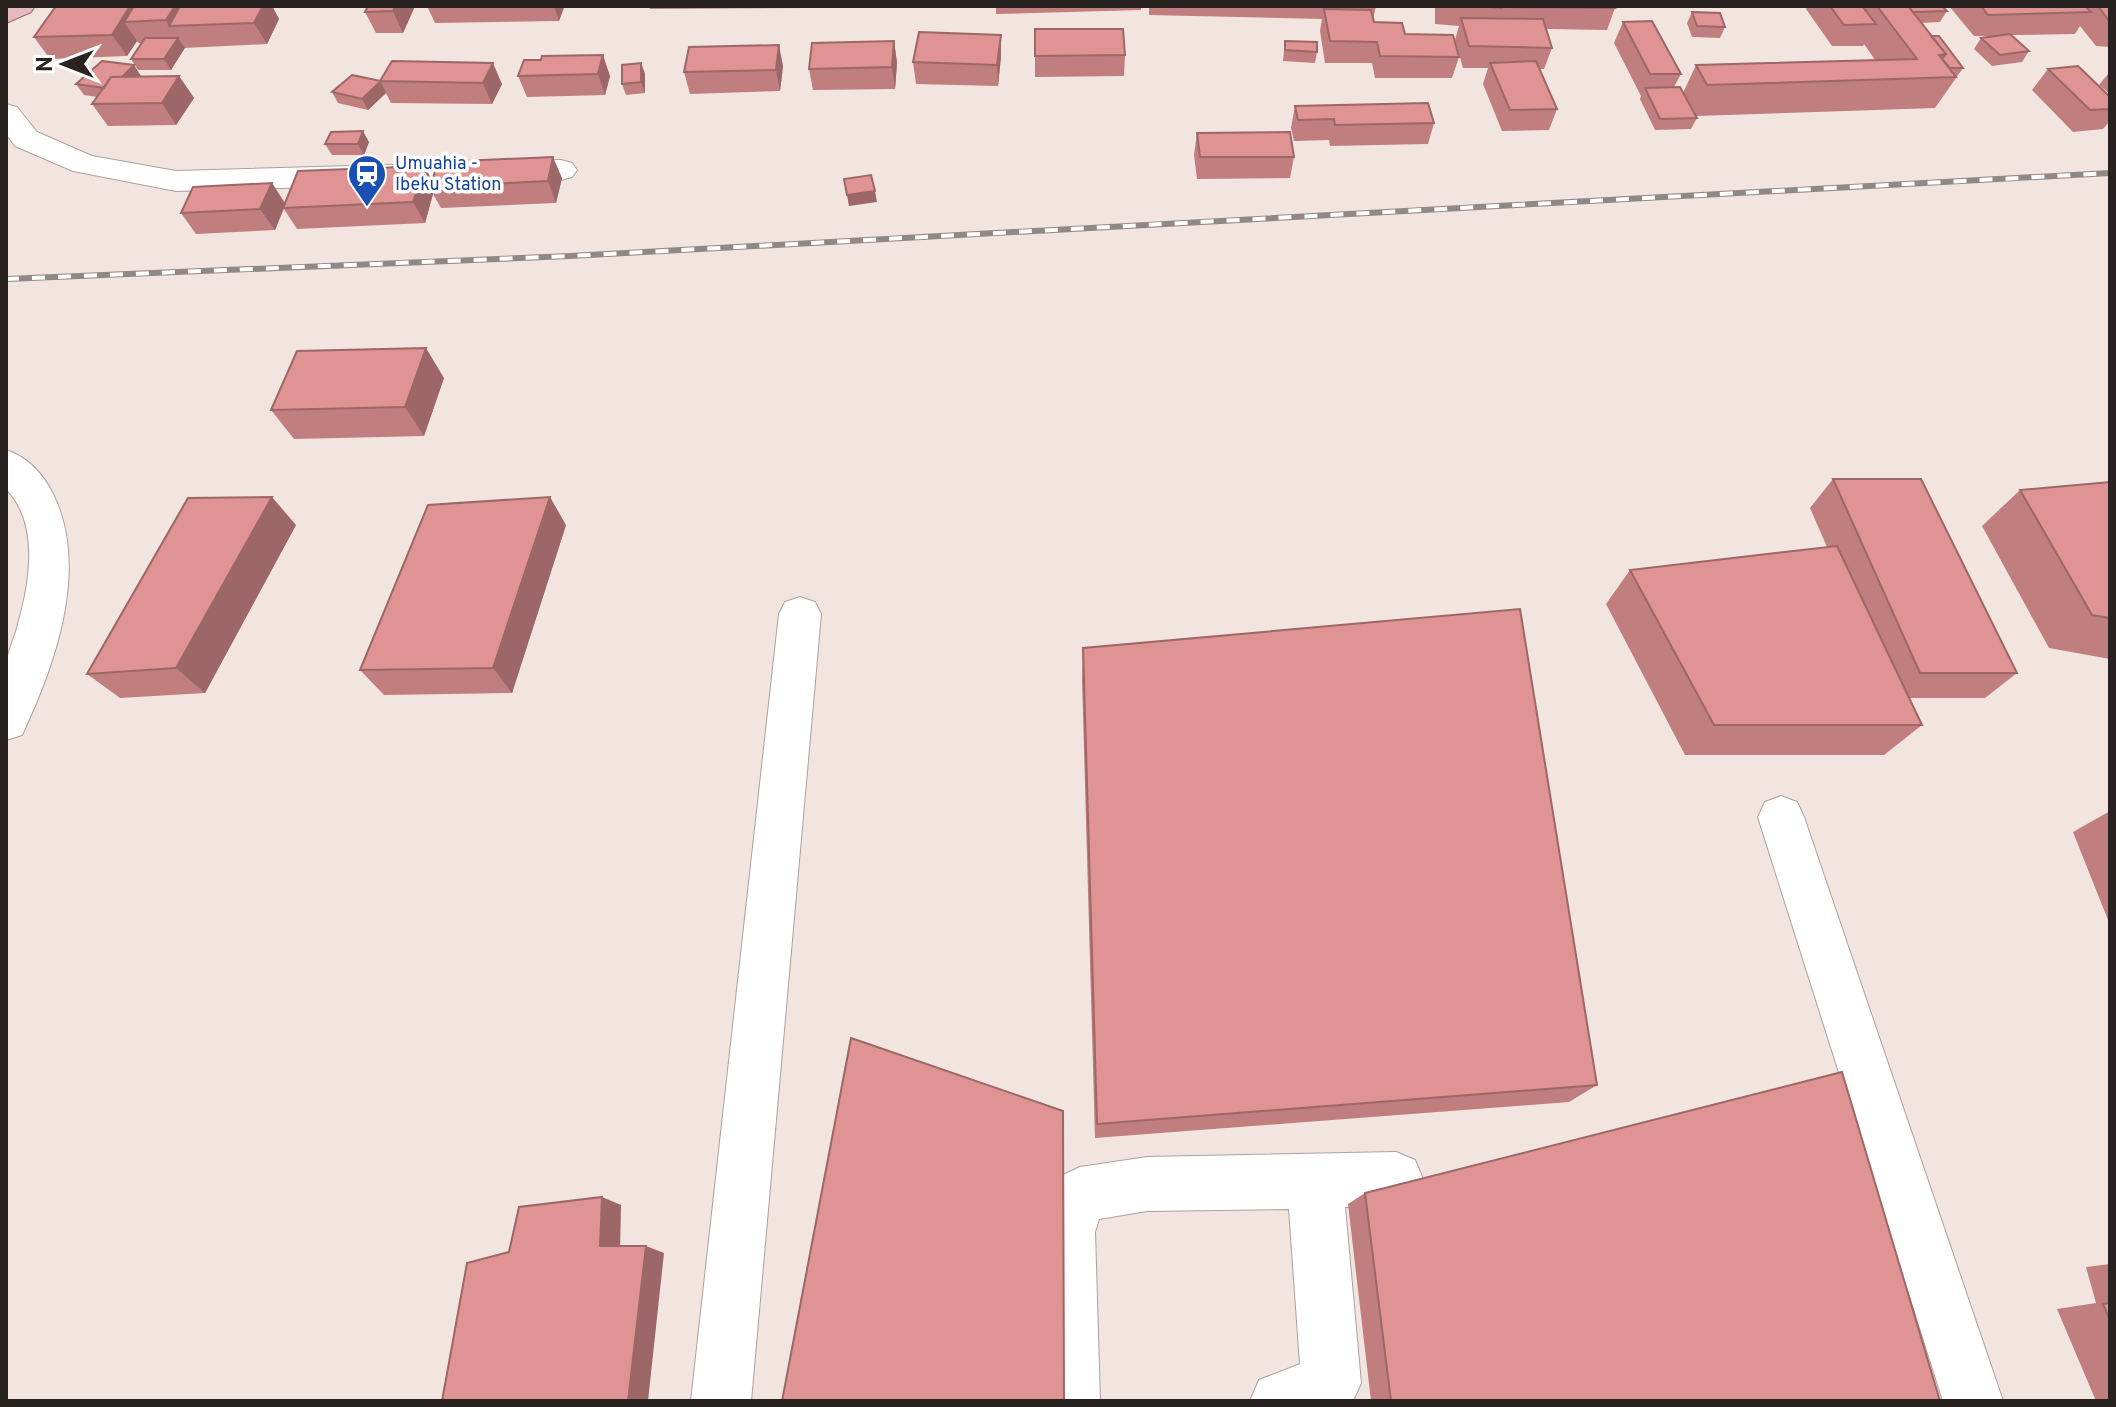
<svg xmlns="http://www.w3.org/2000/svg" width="2116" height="1407" viewBox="0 0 2116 1407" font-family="Overpass,sans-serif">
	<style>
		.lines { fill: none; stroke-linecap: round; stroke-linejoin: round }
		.minor-casing { stroke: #ada19c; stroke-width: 2 }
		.major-casing { stroke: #98656c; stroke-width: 2 }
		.minor { fill: #fff; fill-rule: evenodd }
		.major { fill: #e6b8bf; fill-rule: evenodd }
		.rail-casing { stroke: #918784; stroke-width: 6 }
		.rail { stroke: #fff; stroke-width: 4; stroke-dasharray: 13; stroke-linecap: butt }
		.wall { fill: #c07e7e }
		.shaded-wall { fill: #9c6766 }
		.building { fill: #df9392; stroke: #9c6766; stroke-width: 2 }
		.labels { text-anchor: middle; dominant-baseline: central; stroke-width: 7; stroke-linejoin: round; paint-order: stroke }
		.far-transit-label { font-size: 18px; fill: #164399; stroke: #fff; text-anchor: start }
	</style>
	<rect width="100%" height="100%" fill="#f2e4df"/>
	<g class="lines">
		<defs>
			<path id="minor" d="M6,104l11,3 20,25 55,24 84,15 385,-11 11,3 5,7 -5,7 -11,3 -385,11 -103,-20 -58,-25 -9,-12z
				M6,450c22,7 38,25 48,46 35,74 1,169 -32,239l-16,5c0,-24 -2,-50 0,-74 1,-14 9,-28 12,-42 12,-42 22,-101 -12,-135z
				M800,597l15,5 6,12 -70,787h-60l88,-787 6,-12z
				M1781,796l16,6 7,15 199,584h-60l-185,-584 7,-15z
				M1396,1152l19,8 8,19 -8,19 -19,8 -51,1 16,176 -8,18h-103l9,-21 41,-16 -11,-155 -142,2 -48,8 -4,13 5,169h-60l-1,-169 22,-56 19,-9 67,-10z"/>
			<path id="major" d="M6,6h29l-4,6 -25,11z"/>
		</defs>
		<use href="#minor" class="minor-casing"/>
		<use href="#major" class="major-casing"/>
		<use href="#minor" class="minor"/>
		<use href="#major" class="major"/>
		<defs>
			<path id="rail" d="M6,279l564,-23 1540,-83"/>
		</defs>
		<use href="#rail" class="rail-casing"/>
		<use href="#rail" class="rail"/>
	</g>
	<path class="wall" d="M56,6h216l7,13 -12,25 -83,4 -13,22h-33l-7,-11 11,-16h-4l-1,-2 -10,15 -77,3 -16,-22z
		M368,6h47l-12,27h-27l-11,-21z
		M427,6h212l-75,2 -5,13 -124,2z
		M649,6h320v1l-319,2z
		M996,6h145v4l-145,4z
		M1149,6h227l-3,13 1,3 85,35 -7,21h-77l-3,-15h-47l-5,-32 2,-12 -173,-4z
		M1435,6h179l1,2 -8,22 -61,-1 6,19 -8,21h-5l18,40 -8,21 -47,1 -19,-47 5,-16h-25l-8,-28 4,-14 -24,-2z
		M1807,6h135l5,5 -7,11 -19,1 11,13 31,32 -28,40 -239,8 1,2 -6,11 -36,1 -15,-31 1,-3 -27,-53 9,-21 58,52 -7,13 9,6 13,-28 179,-5 -11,-16 -1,2h-31l-26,-37z
		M1949,6h161v41l-14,-1 -16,-20 -5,8 -63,1 17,16 -7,11 -30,4 -18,-17 7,-11 14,-2h-21z
		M1692,12l33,15 -5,11 -28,-1 -5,-14z
		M1035,29l90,26 -1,21 -89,1z
		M894,41l3,22 -2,26 -82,1 -4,-21z
		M1285,41l32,11 -2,11 -32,-2z
		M1001,56l-3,30 -82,-2 -3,-22z
		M524,60l86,16 -5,19 -78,2 -9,-21z
		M392,61l110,23 -10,20 -101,-1 -5,-10 -18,17 -30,-7 -6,-11 48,-11z
		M641,63l4,11v19l-19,2 -4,-11z
		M783,66l-3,25 -90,3 -6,-22z
		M2048,69l62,28v24l-7,8 -30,3 -41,-42z
		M2108,74h2v20l-11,-9z
		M141,76h38l15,22 -18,27 -68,1 -16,-22 5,-7 -13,-2 -8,-11z
		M1295,106l139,17 -6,21 -98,2 -1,-6 -35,1 -3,-13z
		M1197,133l97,24 -4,21 -93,1 -3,-24z
		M369,142l-5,13h-32l-7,-11z
		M562,178l-6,25 -115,5 -8,-14 -8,29 -128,6 -13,-20 -9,21 -79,4 -15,-21 91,-30 13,20 147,-23z
		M444,378l-20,58 -130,3 -23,-29z
		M1833,479l184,194 -32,25h-76l13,27 -38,30h-199l-79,-151 24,-34 197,-23 -17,-39z
		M2110,482v177l-61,-11 -67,-122 38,-36z
		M296,525l-91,168 -85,5 -33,-24z
		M566,525l-54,168 -128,2 -24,-25z
		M1083,648l514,437 -28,17 -474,36 -13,-458z
		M2110,811v114l-37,-93z
		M1365,1193l575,208h-569l-23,-197z
		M2110,1264v137h-14l-39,-92 39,-6 -10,-36z"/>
	<path class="shaded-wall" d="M130,6h27l-33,16 13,19 -10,15 -15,-21z
		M175,6h26l-32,20 -3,-6z
		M263,6h9l7,13 -12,25 -13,-21z
		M395,6h20l-12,27 -10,-22z
		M554,6h10l-5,15z
		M1001,35v21l-3,30 -1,-21z
		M178,38l7,10 -14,22 -7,-11z
		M894,41l3,22 -2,26 -3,-22z
		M779,45l4,21 -3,25 -4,-21z
		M603,55l7,21 -5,19 -7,-21z
		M493,63l9,21 -10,20 -9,-21z
		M641,63l4,11v19l-4,-11z
		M134,65l7,11 -32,13z
		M179,76l15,22 -18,27 -14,-22z
		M381,82l5,11 -18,17 -6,-11z
		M363,131l6,11 -5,13 -6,-11z
		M553,157l9,21 -6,25 -8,-22z
		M425,166l10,21h-5l3,7 -8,29 -12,-21z
		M272,183l13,21 -10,26 -15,-21z
		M875,191l2,11 -28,4 -2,-11z
		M426,348l18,30 -20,58 -19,-29z
		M272,497l24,28 -91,168 -29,-25z
		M550,497l16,28 -54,168 -19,-25z
		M602,1197l19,8 -1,48 -20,-7z
		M646,1246l18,7 -16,148h-20z"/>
	<path class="building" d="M56,6h74l-18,29 -78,2z
		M134,6h41l-9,14 -42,2z
		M180,6h83l-9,17 -85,3z
		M368,6h27l-2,5 -28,1z
		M1478,6h24v2z
		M1508,6h106l1,2 -107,-1z
		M1830,6h32l14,18 -32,1z
		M1877,6h31l38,48 -7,1 17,22 -249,8 -11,-20 221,-6z
		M1908,6h34l5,5 -34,1z
		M1981,6h104l6,6 -103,3z
		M2098,6h12v16z
		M1324,9l47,1 3,12 28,1 3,11 48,1 6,22 -79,-1 -3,-14 -47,-1z
		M1692,12l28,1 5,14 -28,-1z
		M1461,18l82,1 9,29 -83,-2z
		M1652,21l29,53h-31l-27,-52z
		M1035,29h88l2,26 -90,1z
		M919,32l82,3 -4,30 -84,-3z
		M2010,34l19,17 -29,4 -19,-17z
		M1931,36h8l24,32h-13l-8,-9 4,-5z
		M145,38h33l-14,21h-33z
		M894,41l-2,26 -83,2 3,-26z
		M1285,41l32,1v10l-32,-2z
		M779,45l-3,25 -92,2 5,-25z
		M603,55l-5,19 -80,2 6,-16h17l1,-4z
		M102,61l32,4 -12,12h-11l-7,11 -28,-4z
		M392,61l101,2 -10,20 -103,-2z
		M1536,61l21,48 -47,1 -20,-47z
		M641,63v19l-19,2v-19z
		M2078,66l32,31v12l-20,1 -42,-41z
		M352,75l29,6 -19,18 -30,-7z
		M179,76l-17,27 -70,1 19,-27z
		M1680,87l17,31 -37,1 -15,-31z
		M1428,103l6,20 -99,2 -1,-6 -36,1 -3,-14z
		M363,131l-5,13h-33l6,-12z
		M1290,132l4,25h-94l-3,-24z
		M553,157l-5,24 -118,6 8,-25z
		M425,166l-12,36 -130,6 15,-37z
		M871,175l4,16 -28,4 -3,-16z
		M272,183l-12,26 -79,4 12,-26z
		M426,348l-21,59 -134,3 26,-59z
		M1833,479h88l96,194h-97z
		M2110,482v136l-18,-3 -72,-125z
		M272,497l-96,171 -89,6 101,-176z
		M550,497l-57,171 -133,2 68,-165z
		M1837,546l85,179h-208l-84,-155z
		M1520,609l77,476 -500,39 -14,-476z
		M851,1038l212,73 1,290h-282z
		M1842,1072l98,329h-549l-26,-208z
		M602,1197l-2,49h46l-18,155h-186l25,-138 42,-11 10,-45z
		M2110,1303v17l-7,-16z"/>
	<defs>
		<symbol id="station-pin" viewBox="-11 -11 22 30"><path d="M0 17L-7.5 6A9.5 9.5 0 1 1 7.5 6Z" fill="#1a4fb4" stroke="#fff"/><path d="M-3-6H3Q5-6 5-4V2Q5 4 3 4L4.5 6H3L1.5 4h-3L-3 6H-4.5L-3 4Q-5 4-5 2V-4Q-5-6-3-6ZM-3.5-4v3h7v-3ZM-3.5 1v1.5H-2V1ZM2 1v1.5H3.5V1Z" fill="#fff"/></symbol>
	</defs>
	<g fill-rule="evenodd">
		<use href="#station-pin" x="345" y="152" width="44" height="60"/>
	</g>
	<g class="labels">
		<g class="far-transit-label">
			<text x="395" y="164">Umuahia -<tspan x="395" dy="21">Ibeku Station</tspan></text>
		</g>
	</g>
	<rect width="2116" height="1407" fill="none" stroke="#282321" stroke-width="16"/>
	<g transform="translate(64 64) rotate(270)" stroke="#ffffff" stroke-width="6" paint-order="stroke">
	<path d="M0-6L14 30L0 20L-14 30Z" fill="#282321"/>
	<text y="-12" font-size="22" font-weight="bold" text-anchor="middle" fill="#282321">N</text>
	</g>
</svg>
